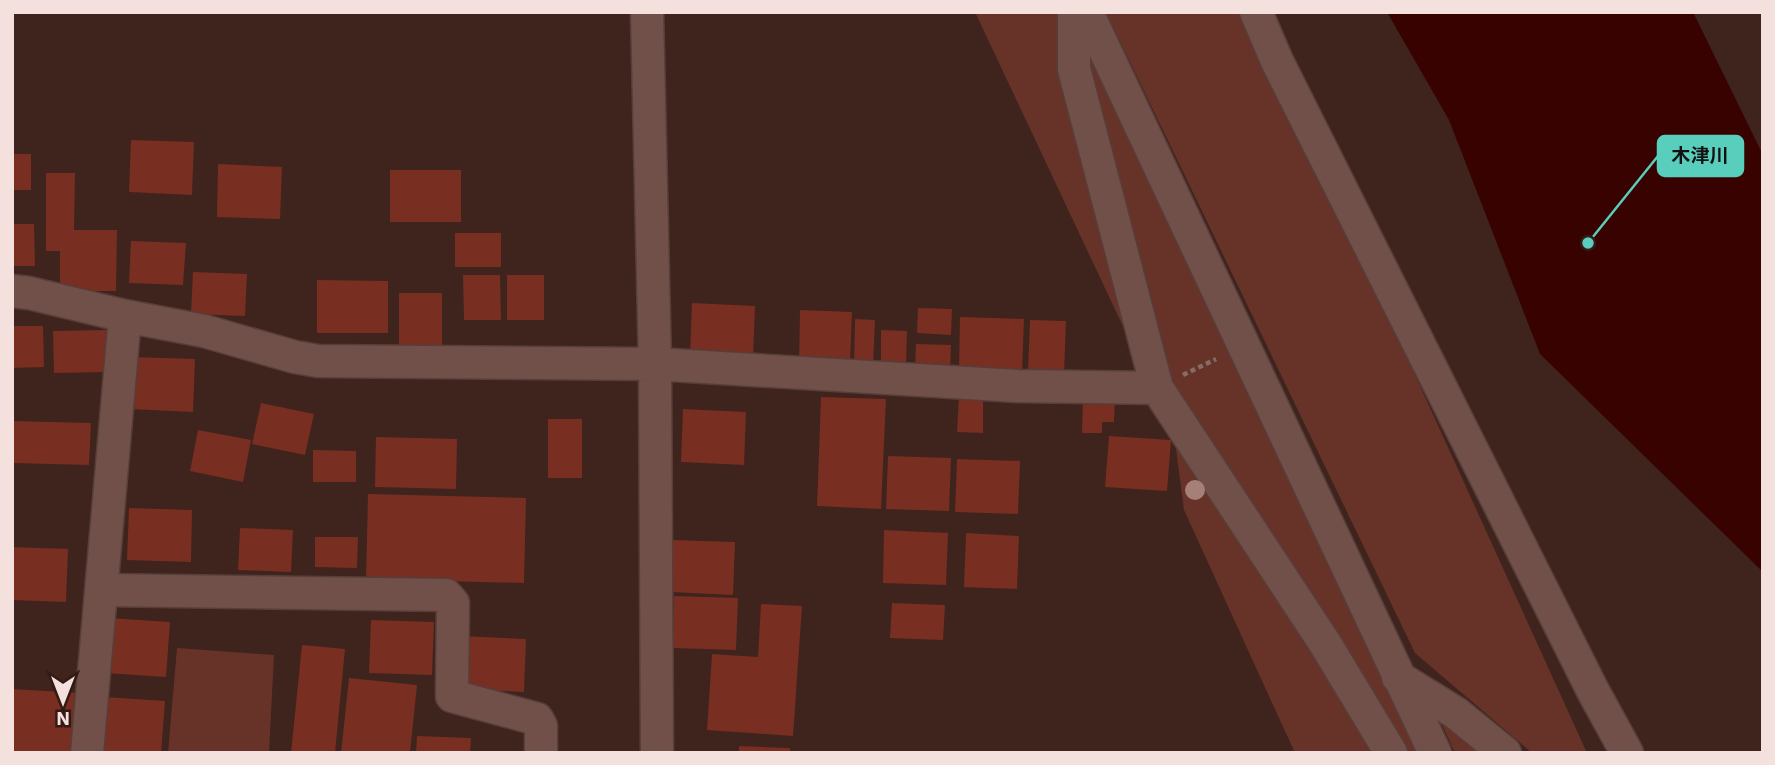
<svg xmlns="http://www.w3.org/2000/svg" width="1775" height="765" viewBox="0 0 1775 765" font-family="'IBM Plex Sans','Noto Sans JP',sans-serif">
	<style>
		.green { fill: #673328 }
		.water { fill: #370200 }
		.building { fill: #782e21 }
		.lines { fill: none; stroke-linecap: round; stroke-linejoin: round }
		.minor-casing { stroke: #573e3a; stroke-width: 35 }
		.path { stroke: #856c67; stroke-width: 4.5; stroke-dasharray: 5 3.5; stroke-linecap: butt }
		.minor { stroke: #705049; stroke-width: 32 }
		.tree { fill: #a68078 }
		.leader { fill: none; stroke: #5acebd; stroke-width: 2.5 }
		.callout-dot { fill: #5acebd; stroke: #341914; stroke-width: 2.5 }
		.callout { fill: #5acebd; stroke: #5acebd; stroke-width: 2.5 }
		.callout-label { font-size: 19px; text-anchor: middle; font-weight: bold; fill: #111 }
	</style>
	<rect width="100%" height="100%" fill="#3f231d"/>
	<path class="green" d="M975,12h91l78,359z
		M1106,12h144l337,741h-55l-117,-100z
		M1081,33l340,720h-126l-111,-243 -17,-130z
		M177,648l97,7 -5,98h-101z
		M1435,709l52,44h-32z"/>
	<path class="water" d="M1387,12h306l70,143v417l-223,-218 -91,-234z"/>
	<path class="building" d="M131,140l63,2 -2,53 -63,-3z
		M12,154h19v36h-19z
		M218,164l64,3 -2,52 -63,-2z
		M390,170h71v52h-71z
		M46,173h29l-1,57h43l-1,61h-56v-40h-14z
		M12,224h22l1,42h-23z
		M455,233h46v34h-46z
		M131,241l55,2 -3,42 -54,-2z
		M193,272l54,2 -2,42 -54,-2z
		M463,275h37l1,45h-37z
		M507,275h37v45h-37z
		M317,280l71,1v52h-71z
		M399,293h43v64h-43z
		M692,303l63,3 -2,52 -63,-2z
		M918,308l34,1 -1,26 -34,-2z
		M800,310l52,2 -2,52 -51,-1z
		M960,317l64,2 -2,53 -63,-3z
		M855,319l20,1 -2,46 -19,-1z
		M1030,320l36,1 -2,53 -36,-2z
		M12,326h31l1,41 -32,1z
		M107,330l1,42 -54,1 -1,-42z
		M881,330l26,1 -1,35 -25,-1z
		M916,344l35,1 -1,26 -35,-2z
		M131,357l64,2 -2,53 -63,-3z
		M821,397l65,2 -5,110 -64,-3z
		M959,397l24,1v35l-26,-1z
		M1083,397l32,1 -1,24h-12v11h-20z
		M261,403l53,11 -9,41 -53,-11z
		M683,409l63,3 -2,53 -63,-3z
		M548,419h34v59h-34z
		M12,421l79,2 -2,42 -77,-2z
		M198,430l53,10 -8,42 -53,-11z
		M1109,436l62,4 -4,51 -62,-4z
		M376,437l81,2 -1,50 -81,-2z
		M313,450l43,1v31h-43z
		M888,456l63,2 -2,53 -63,-2z
		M957,459l63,2 -2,53 -63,-2z
		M368,494l158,4 -2,85 -158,-4z
		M129,508l63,2 -1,52 -64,-2z
		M240,528l53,2 -2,42 -53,-2z
		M884,530l64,3 -2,52 -63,-2z
		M966,533l53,3 -2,53 -53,-2z
		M315,537h43l-1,31 -42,-1z
		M672,540l63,2 -2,53 -63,-3z
		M12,547l56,2 -2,53 -54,-2z
		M674,596l64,2 -2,52 -63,-2z
		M892,603l53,2 -2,35 -53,-2z
		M761,604l41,2 -9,130 -86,-6 5,-76 46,3z
		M109,618l61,4 -4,55 -61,-4z
		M371,620l63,2 -2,53 -63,-2z
		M462,636l64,3 -2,53 -64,-3z
		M302,645l43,4 -10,104h-44z
		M349,678l68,7 -7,68h-69z
		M12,689l67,4 -4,60h-63z
		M104,697l61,4 -4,52 -61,-2z
		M417,736l54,2 -1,15h-54z
		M739,746l51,2v5h-51z"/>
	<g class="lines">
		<defs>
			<path id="minor" d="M647,12l8,352 2,389
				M1074,12v57l83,319 169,257 65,108
				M1087,12l348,741
				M1256,12l21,49 316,630 34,62
				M12,291l17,2 96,23 79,15 91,26 23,4 337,3 362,22 140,2
				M102,590l344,5 7,8 -1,93 85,23 4,7v27
				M1398,677l58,36 49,40
				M87,753l38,-437"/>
		</defs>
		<use href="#minor" class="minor-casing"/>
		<path class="path" d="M1183,375l33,-16"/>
		<use href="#minor" class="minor"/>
	</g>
	<circle class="tree" cx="1195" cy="490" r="10"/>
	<path class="leader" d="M1588 243L1658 156"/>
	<circle class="callout-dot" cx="1588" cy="243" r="7"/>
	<rect class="callout" x="1658" y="136" width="85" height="40" rx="7"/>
	<g class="callout-label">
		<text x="1700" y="162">木津川</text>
	</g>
	<rect width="1775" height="765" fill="none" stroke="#f4e1dd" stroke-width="28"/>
	<g transform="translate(63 702) rotate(180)" stroke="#341914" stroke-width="5" paint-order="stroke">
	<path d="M0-5L12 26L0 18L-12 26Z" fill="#f4e1dd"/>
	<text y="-10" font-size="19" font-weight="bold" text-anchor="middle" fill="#f4e1dd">N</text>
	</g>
</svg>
